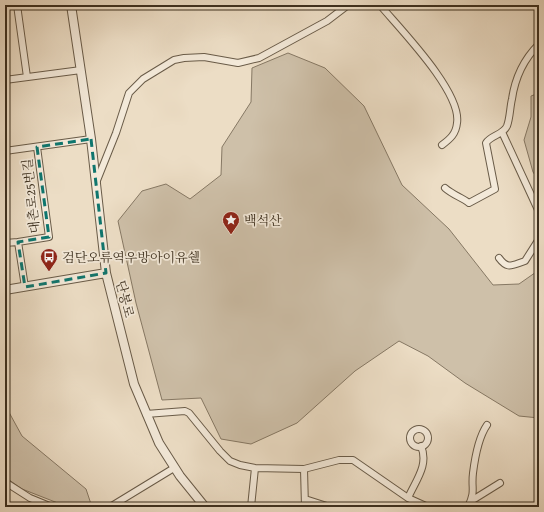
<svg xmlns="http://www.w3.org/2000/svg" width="544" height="512" viewBox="0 0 544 512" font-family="'Gentium Book Plus','Noto Serif KR',serif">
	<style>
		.green { fill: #cec0a9; stroke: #867864 }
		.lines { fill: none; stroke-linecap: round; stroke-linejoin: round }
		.minor-casing { stroke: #695b48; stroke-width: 8 }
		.tertiary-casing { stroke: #695b48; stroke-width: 10 }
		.minor { stroke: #f3e9d9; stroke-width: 6 }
		.tertiary { stroke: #f3e9d9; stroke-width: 8 }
		.marked { fill: none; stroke: #0f766e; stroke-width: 3; stroke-dasharray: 8 5; stroke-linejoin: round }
		.labels { text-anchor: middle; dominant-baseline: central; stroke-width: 3.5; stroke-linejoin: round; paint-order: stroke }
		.street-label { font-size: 13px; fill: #3d301f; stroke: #f3e9d9 }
		.poi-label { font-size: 13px; fill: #3d301f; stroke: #f3e9d9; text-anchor: start }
	</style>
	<rect width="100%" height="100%" fill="#ecddc5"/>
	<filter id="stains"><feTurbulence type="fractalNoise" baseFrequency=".005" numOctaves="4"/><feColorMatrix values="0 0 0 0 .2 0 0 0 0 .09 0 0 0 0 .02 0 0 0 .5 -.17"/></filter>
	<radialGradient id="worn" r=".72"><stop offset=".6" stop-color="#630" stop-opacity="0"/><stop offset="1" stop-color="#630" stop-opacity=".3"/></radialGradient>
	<path class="green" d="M288,53l37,15 39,38 38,79 47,44 44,56 26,-1 20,-14v148l-20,-2 -54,-33 -37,-27 -29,-15 -44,30 -58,52 -46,21 -30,-5 -20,-41 -39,2 -26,-97 -18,-82 24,-30 24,-7 24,15 31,-24 1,-28 29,-45 1,-34z
		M539,93v88l-6,-9 -9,-32 7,-23v-21z
		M5,405l17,31 64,53 6,18h-24l-46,-18 -17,-12z"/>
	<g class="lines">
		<defs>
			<path id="minor" d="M17,5l10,72
				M380,5c20,24 82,87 77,118 -1,11 -7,16 -15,22
				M5,80l76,-10
				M502,132l37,80
				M5,151l86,-12
				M96,183l20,-50 13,-40 14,-14 31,-19 10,-2 20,-1 34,6 21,-5 68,-37 21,-16
				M445,188c8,7 16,9 24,15l26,-14 -9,-46c5,-8 17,-8 21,-17 3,-8 3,-19 5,-27 3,-21 12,-40 27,-55
				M18,242l31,-5 -12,-90
				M5,243l13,-1 7,45
				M499,258c9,12 13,7 26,3l14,-22
				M146,414l39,-3 4,2 31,38 10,10 10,4 15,3 49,1 35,-9h14l55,38 20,9
				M410 438a9 9 0 1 1 18 0a9 9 0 1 1-18 0Z
				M304,469l1,38
				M5,482l25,16 22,9
				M408,498c8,-18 21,-33 13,-52
				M305,499l25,8
				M471,501l29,-18
				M110,507l64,-39
				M251,507l4,-39
				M468,507c8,-17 3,-18 5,-34 2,-16 5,-35 14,-48"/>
			<path id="tertiary" d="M71,5l20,134 15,134 28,111 25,59 21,33 25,31
				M5,290l101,-17"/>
		</defs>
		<use href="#minor" class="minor-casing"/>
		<use href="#tertiary" class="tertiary-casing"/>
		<use href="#minor" class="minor"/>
		<use href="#tertiary" class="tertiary"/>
	</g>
	<path class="marked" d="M91,139l15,134 -81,14 -7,-45 31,-5 -12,-90z"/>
	<defs>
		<symbol id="sight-pin" viewBox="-11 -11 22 30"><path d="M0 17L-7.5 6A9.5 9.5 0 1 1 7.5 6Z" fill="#8f2418" stroke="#f3e9d9"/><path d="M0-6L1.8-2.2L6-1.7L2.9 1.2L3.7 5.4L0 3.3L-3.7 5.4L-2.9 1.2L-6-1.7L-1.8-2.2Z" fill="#fff"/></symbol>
		<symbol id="bus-pin" viewBox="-11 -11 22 30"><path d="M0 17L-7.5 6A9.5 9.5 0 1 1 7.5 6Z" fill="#8f2418" stroke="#f3e9d9"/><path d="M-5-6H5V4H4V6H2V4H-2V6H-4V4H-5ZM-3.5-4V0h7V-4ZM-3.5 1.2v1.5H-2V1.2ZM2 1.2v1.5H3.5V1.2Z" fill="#fff"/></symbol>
	</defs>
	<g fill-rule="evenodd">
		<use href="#sight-pin" x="221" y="210" width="20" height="27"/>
		<use href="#bus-pin" x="39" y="247" width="20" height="27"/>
	</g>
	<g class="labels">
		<g class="street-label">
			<text transform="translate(31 196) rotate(-96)">대촌로25번길</text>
			<text transform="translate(125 299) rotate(76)">단봉로</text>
		</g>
		<g class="poi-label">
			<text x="244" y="220">백석산</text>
			<text x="62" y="257">검단오류역우방아이유쉘</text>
		</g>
	</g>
	<rect width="544" height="512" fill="none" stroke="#ecddc5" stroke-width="20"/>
	<rect x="6" y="6" width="532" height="500" fill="none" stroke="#3d301f" stroke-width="2"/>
	<rect x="10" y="10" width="524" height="492" fill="none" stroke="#3d301f"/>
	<rect width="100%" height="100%" filter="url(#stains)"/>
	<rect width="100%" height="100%" fill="url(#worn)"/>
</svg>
